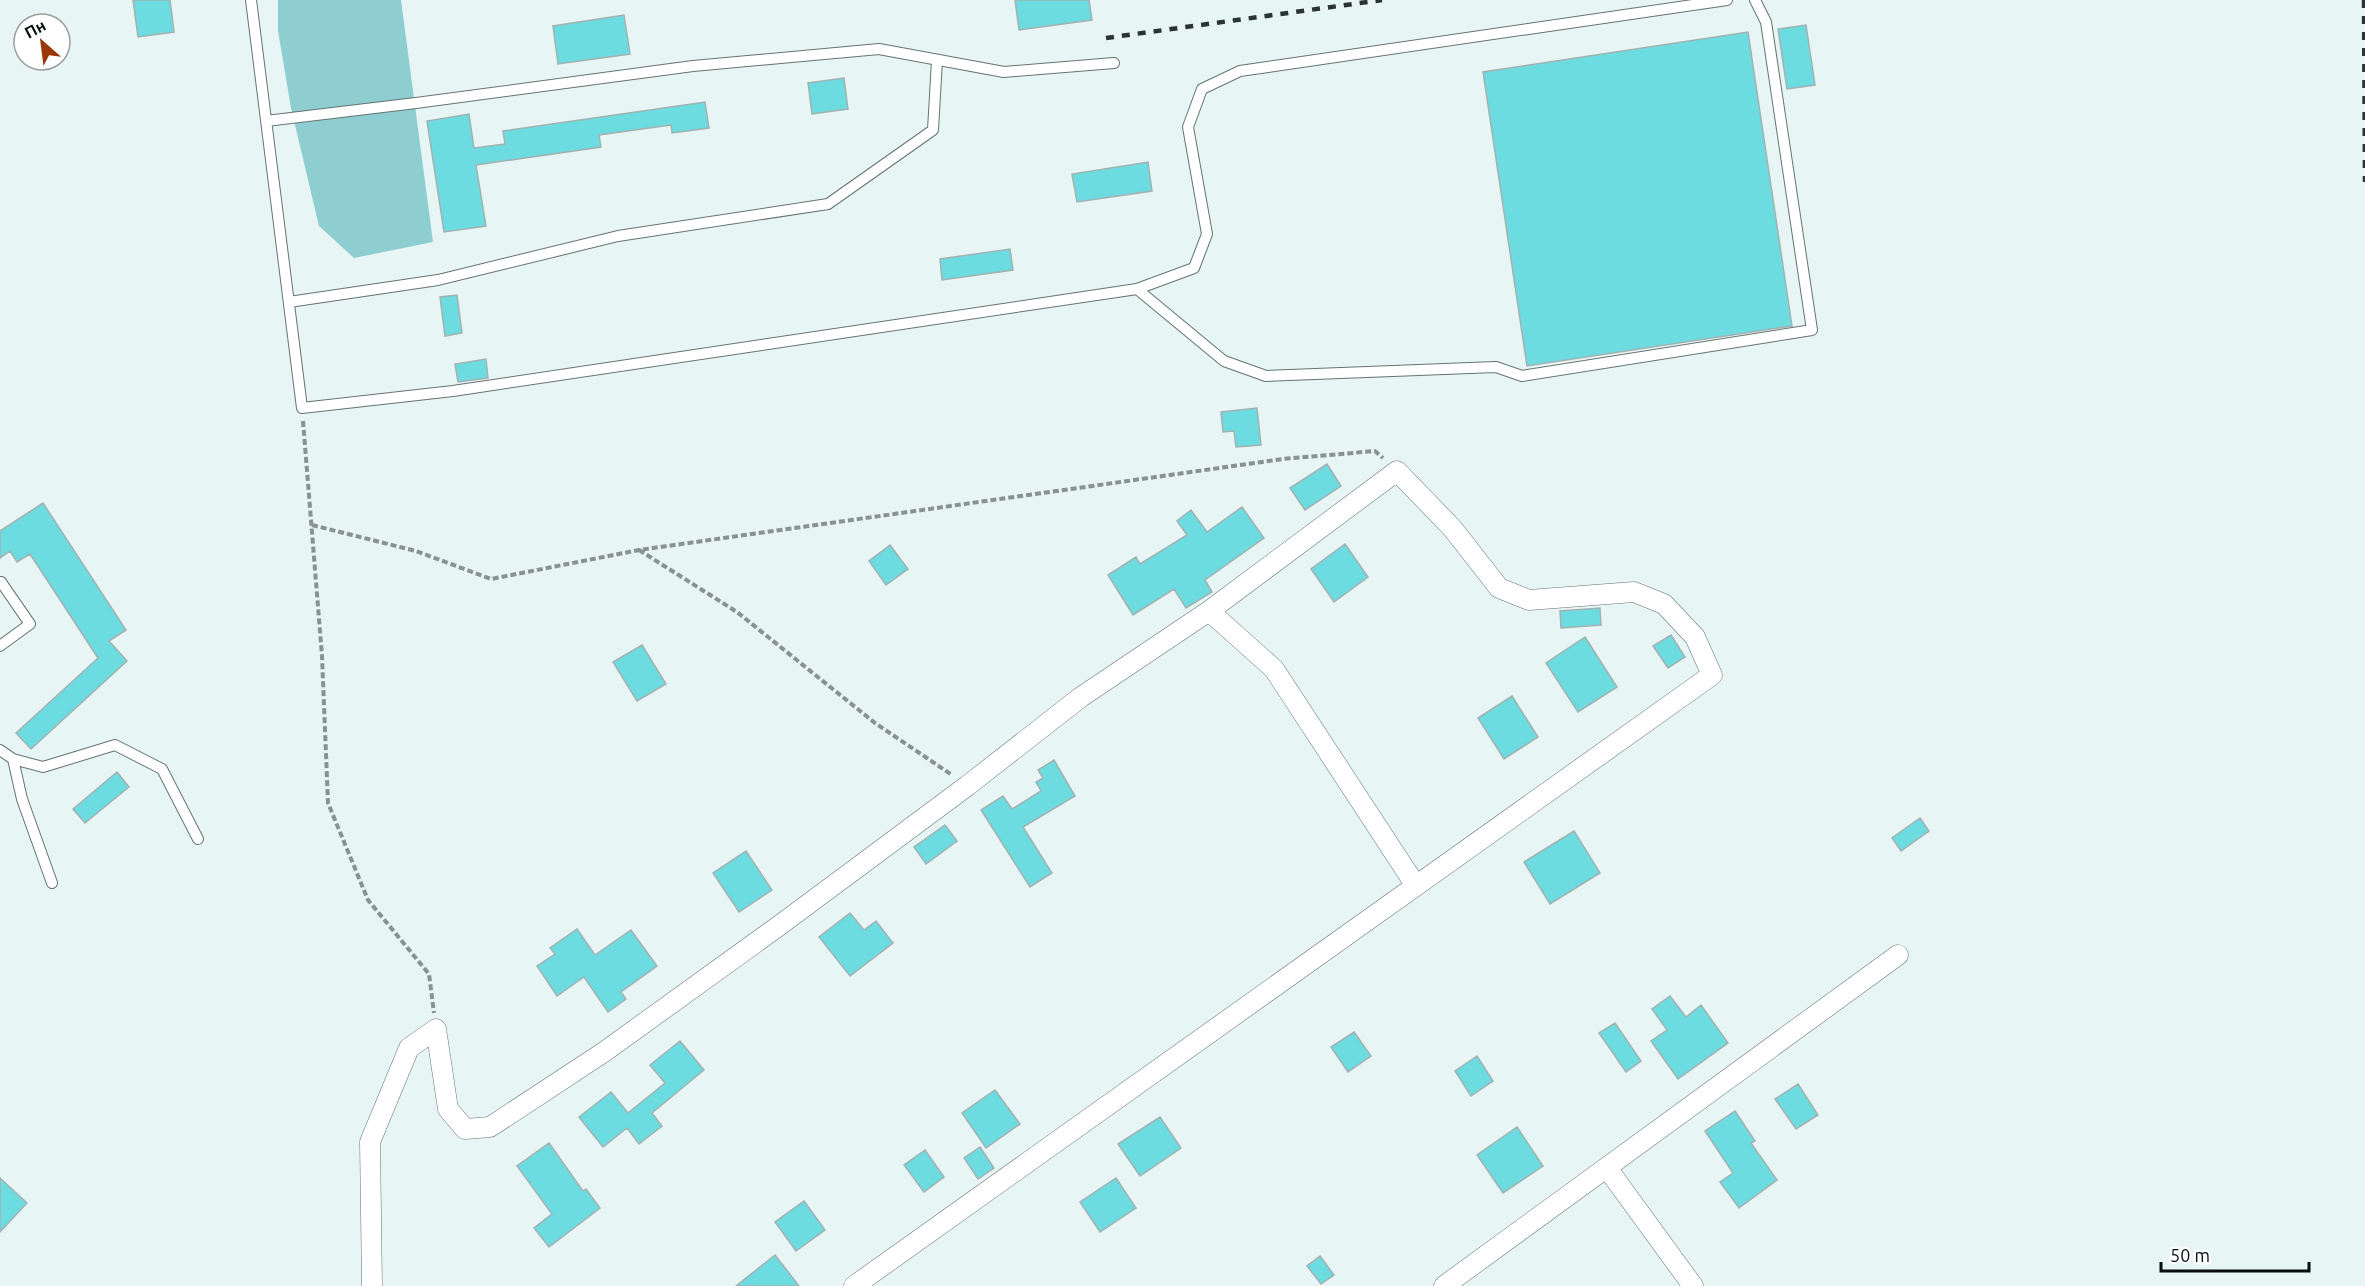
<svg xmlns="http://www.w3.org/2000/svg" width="2365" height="1286" viewBox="0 0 2365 1286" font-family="Ubuntu,sans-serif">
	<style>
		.green { fill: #8eced0 }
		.building { fill: #6cdce0; stroke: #a3b1b1; stroke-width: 1.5 }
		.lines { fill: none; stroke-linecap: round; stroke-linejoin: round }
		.lane-casing { stroke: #667373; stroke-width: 12 }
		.street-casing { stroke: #667373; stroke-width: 21 }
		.path { stroke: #889292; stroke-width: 4; stroke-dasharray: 6 3; stroke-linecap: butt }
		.lane { stroke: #fff; stroke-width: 10 }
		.street { stroke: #fff; stroke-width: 20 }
		.rail { stroke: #2d3333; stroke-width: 4.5; stroke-dasharray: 8 8; stroke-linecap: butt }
	</style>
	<rect width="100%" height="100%" fill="#e7f5f5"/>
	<path class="green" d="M278,0h123l32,242 -79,16 -35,-32 -28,-118 -13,-77z"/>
	<path class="building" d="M133,0h37l4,32 -36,5z
		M1015,0h74l3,20 -73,10z
		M624,15l6,39 -72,10 -5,-38z
		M1806,25l9,60 -28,4 -9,-60z
		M1748,32l44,294 -265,40 -44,-294z
		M844,78l4,31 -36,5 -4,-31z
		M705,102l4,26 -37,5 -1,-8 -72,10 2,12 -125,18 10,61 -42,6 -17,-111 42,-7 5,34 31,-4 -2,-13z
		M1148,162l4,29 -75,11 -5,-28z
		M1010,249l3,21 -71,10 -2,-21z
		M457,295l5,38 -17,3 -5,-39z
		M486,359l2,19 -30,4 -3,-18z
		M1257,408l4,37 -25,2 -2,-16 -11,1 -2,-20z
		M1327,464l14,22 -36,24 -15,-22z
		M43,503l83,127 -17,11 18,20 -96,88 -15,-16 82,-75 -68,-104 -13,8 -7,-11 -10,7v-27z
		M1242,507l22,31 -59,42 7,12 -26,16 -12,-19 -41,26 -25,-40 28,-18 4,7 47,-29 -10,-14 14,-11 16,22z
		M1345,544l23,33 -34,25 -23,-33z
		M890,545l18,24 -22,16 -17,-24z
		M1600,608l1,17 -40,3 -1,-17z
		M1671,635l14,22 -17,11 -15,-22z
		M1585,637l32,50 -39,25 -32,-49z
		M642,645l24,39 -29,17 -24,-39z
		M1512,696l26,41 -34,22 -26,-41z
		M1054,760l21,36 -52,31 29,46 -22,14 -49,-77 22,-14 9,13 29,-18 -5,-9 7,-4 -5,-8z
		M117,772l12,15 -44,36 -12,-14z
		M1920,818l9,13 -28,20 -9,-13z
		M945,825l12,16 -31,23 -12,-17z
		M1574,831l26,42 -50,31 -26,-42z
		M746,851l26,39 -33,22 -26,-39z
		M850,913l14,17 12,-9 17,22 -43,33 -31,-39z
		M577,929l18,26 36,-25 26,36 -36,26 5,7 -18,13 -24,-35 -27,19 -20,-30 18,-12 -5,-6z
		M1670,996l16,21 15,-12 27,38 -50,36 -27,-38 16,-11 -15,-21z
		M1615,1023l26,38 -15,11 -27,-39z
		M1354,1032l17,24 -23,16 -17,-25z
		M680,1041l24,29 -52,43 10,13 -23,18 -12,-16 -24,19 -24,-30 32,-25 17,21 37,-30 -15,-18z
		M1477,1056l16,25 -22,15 -16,-25z
		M1798,1084l20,31 -22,14 -21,-30z
		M995,1090l25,34 -34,24 -24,-35z
		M1735,1111l20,30 -4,2 26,37 -38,28 -19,-26 13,-9 -28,-42z
		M1160,1117l21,31 -41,28 -22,-32z
		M1517,1127l26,39 -40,27 -26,-38z
		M549,1143l34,48 3,-2 14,19 -51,39 -15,-19 18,-14 -35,-48z
		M980,1147l14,21 -16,11 -14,-21z
		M925,1150l19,27 -20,15 -20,-27z
		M0,1178l27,25 -27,29z
		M1116,1178l20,30 -36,24 -20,-30z
		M804,1201l21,29 -29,21 -21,-29z
		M775,1255l24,31h-63z
		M1320,1256l14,19 -13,9 -14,-18z"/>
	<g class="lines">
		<defs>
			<path id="lane" d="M251,0l51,408 151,-17 684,-102 57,-21 13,-34 -19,-107 14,-38 38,-18 487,-71
				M266,121l150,-18 277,-37 186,-17 125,23 110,-9
				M1137,289l87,72 42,15 230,-9 26,9 290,-46 -46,-308 -11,-22
				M289,302l149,-22 180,-44 210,-32 105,-74 4,-70
				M0,646l30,-22 -29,-42
				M0,750l13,9 9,40 30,84
				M13,759l30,8 72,-22 47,24 36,70"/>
			<path id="street" d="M1209,611l65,58 142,217
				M1607,1168l86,118
				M372,1286l-2,-144 39,-94 27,-19 12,80 17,20 25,-2 114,-75 176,-127 187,-139 114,-89 128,-86 188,-140 56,58 46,59 30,12 105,-8 30,12 31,33 17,38 -858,611
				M1444,1286l454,-331"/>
		</defs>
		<use href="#lane" class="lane-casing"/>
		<use href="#street" class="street-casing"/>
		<path class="path" d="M303,421l19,235 6,147 40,97 61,74 5,39
			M312,525l104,26 75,28 148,-29 644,-91 92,-8 8,7
			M639,550l98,62 138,111 77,52"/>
		<use href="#lane" class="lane"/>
		<use href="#street" class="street"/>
		<path class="rail" d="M2364,0l1,182
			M1106,38l276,-38"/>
	</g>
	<g transform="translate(42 42) rotate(332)"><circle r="28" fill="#ffffff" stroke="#9c9e9e" stroke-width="1.5"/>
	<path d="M0-4.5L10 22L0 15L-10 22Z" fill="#9b3608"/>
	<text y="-9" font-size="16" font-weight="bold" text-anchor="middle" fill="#080d0d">Пн</text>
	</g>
	<path d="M2161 1262v9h148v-9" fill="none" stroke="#080d0d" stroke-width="3"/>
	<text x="2170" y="1262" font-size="18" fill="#080d0d" stroke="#ffffff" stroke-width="4.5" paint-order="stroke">50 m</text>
</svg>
